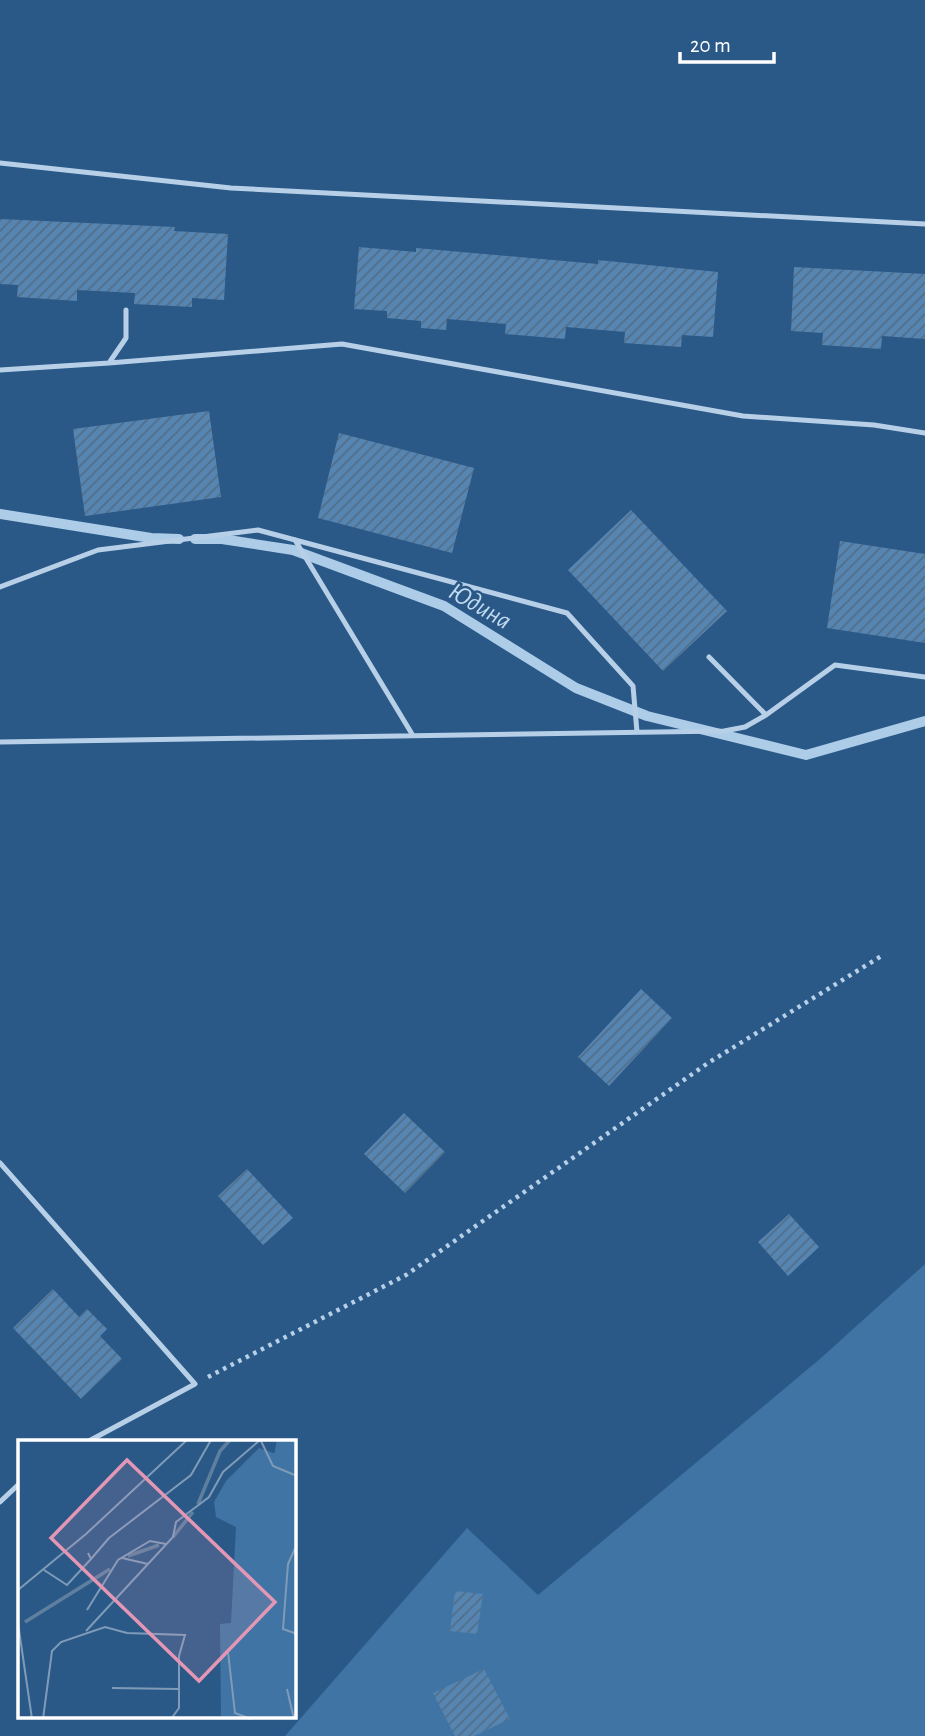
<svg xmlns="http://www.w3.org/2000/svg" width="925" height="1736" viewBox="0 0 925 1736" font-family="'Alegreya Sans',sans-serif">
	<style>
		.green { fill: #3f74a4 }
		.lines { fill: none; stroke-linecap: round; stroke-linejoin: round }
		.stream { stroke: #accce8; stroke-width: 10 }
		.building { fill: url(#building-hatch) }
		.path { stroke: #b7d0e8; stroke-width: 4.5; stroke-dasharray: 3.5 5; stroke-linecap: butt }
		.lane { stroke: #b7d0e8; stroke-width: 5 }
		.labels { text-anchor: middle; dominant-baseline: central; stroke-width: 5; stroke-linejoin: round; paint-order: stroke }
		.water-label { font-size: 26px; font-style: italic; fill: #c2daef; stroke: #2a5988 }
		.inset-river { fill: none; stroke: #5f7f9f; stroke-width: 3.5 }
		.inset-road { fill: none; stroke: #7f9bb8; stroke-width: 2 }
		.view { fill: #e497b5; fill-opacity: 0.15; stroke: #e497b5; stroke-width: 3.5 }
		.inset-edge { fill: none; stroke: #fff; stroke-width: 3.5 }
	</style>
	<defs>
		<pattern id="building-hatch" width="6" height="6" patternUnits="userSpaceOnUse" patternTransform="scale(1.75)"><rect width="6" height="6" fill="#5685b1"/><path d="M-1 1l2-2M0 6l6-6M5 7l2-2" fill="none" stroke="#526e89"/></pattern>
	</defs>
	<rect width="100%" height="100%" fill="#2a5988"/>
	<path class="green" d="M925,1264v472h-640l182,-208 71,67 283,-237z"/>
	<g class="lines">
		<path class="stream" d="M0,514l151,24 28,1
			M195,539h27l71,11 151,56 132,82 71,28 159,39 119,-34"/>
	</g>
	<path class="building" d="M0,219l175,8 -1,4 54,3 -4,66 -32,-2v9l-58,-3 1,-11 -58,-3v11l-60,-4 1,-12 -18,-1z
		M359,247l57,5v-4l182,16v-4l120,12 -5,65 -31,-2 -1,12 -57,-4 1,-11 -59,-5 -1,12 -60,-5 1,-10 -59,-5 -1,11 -25,-2v-7l-34,-3v-7l-33,-2z
		M794,267l131,7v65l-43,-3 -1,13 -59,-4 1,-12 -32,-2z
		M209,411l12,86 -136,19 -12,-87z
		M339,433l135,35 -22,85 -134,-35z
		M631,510l96,101 -64,60 -95,-101z
		M840,541l85,13v89l-98,-15z
		M641,989l31,29 -63,68 -31,-29z
		M404,1113l41,39 -40,41 -41,-39z
		M247,1169l46,49 -30,27 -45,-49z
		M789,1214l30,33 -31,29 -30,-34z
		M53,1289l26,28 8,-8 20,20 -7,7 22,23 -41,40 -68,-71z
		M455,1591l28,3 -6,40 -27,-3z
		M484,1669l26,50 -36,17h-19l-22,-43z"/>
	<g class="lines">
		<path class="path" d="M208,1377l198,-102 302,-212 175,-108"/>
		<path class="lane" d="M0,163l231,25 694,36
			M109,363l233,-19 401,72 131,9 51,8
			M0,370l109,-7 17,-25v-28
			M295,540l117,194
			M0,587l98,-37 160,-20 309,83 66,73 4,46
			M709,657l57,58
			M0,742l724,-11 21,-4 21,-12 69,-50 90,12
			M0,1163l195,221 -108,58
			M0,1502l19,-18"/>
	</g>
	<g class="labels">
		<g class="water-label">
			<text transform="translate(480 606) rotate(30)">Юдина</text>
		</g>
	</g>
	<g transform="translate(18 1440)">
		<rect width="278" height="278" fill="#2a5988"/>
		<path d="M241,8l37,13v257h-75l-1,-94 11,-1 5,-96 -20,-10 -2,-15 12,-21z" fill="#3f74a4"/>
		<path d="M259,0h19v21l-22,-6z" fill="#3f74a4"/>
		<path class="inset-river" d="M180,64l22,-53 10,-11M155,97l20,-25M110,116l31,-11M7,182l85,-53"/>
		<path class="inset-road" d="M243,1l12,25 24,10M279,104l-9,20 -5,65 14,5M104,118l26,6M73,119l18,-21 82,-63 20,-35M26,130l23,15 24,-26 -3,-6M0,150l68,-56 101,-94M69,170l31,-50 32,-19 16,3M0,183l14,96M68,191l87,-94 3,-15 33,-25 14,-25 37,-32M210,212l7,61 16,6M94,248l66,1M269,249l7,30M25,279l9,-68 9,-9 44,-15 22,6 58,2 -6,21v52l-8,11"/>
		<path class="view" d="M109,20l148,142 -76,79 -148,-143z"/>
		<rect width="278" height="278" class="inset-edge"/>
	</g>
	<path d="M680 52v10h94v-10" fill="none" stroke="#ffffff" stroke-width="3.5"/>
	<text x="690" y="52" font-size="21" fill="#ffffff" stroke="#2a5988" stroke-width="5" paint-order="stroke">20 m</text>
</svg>
